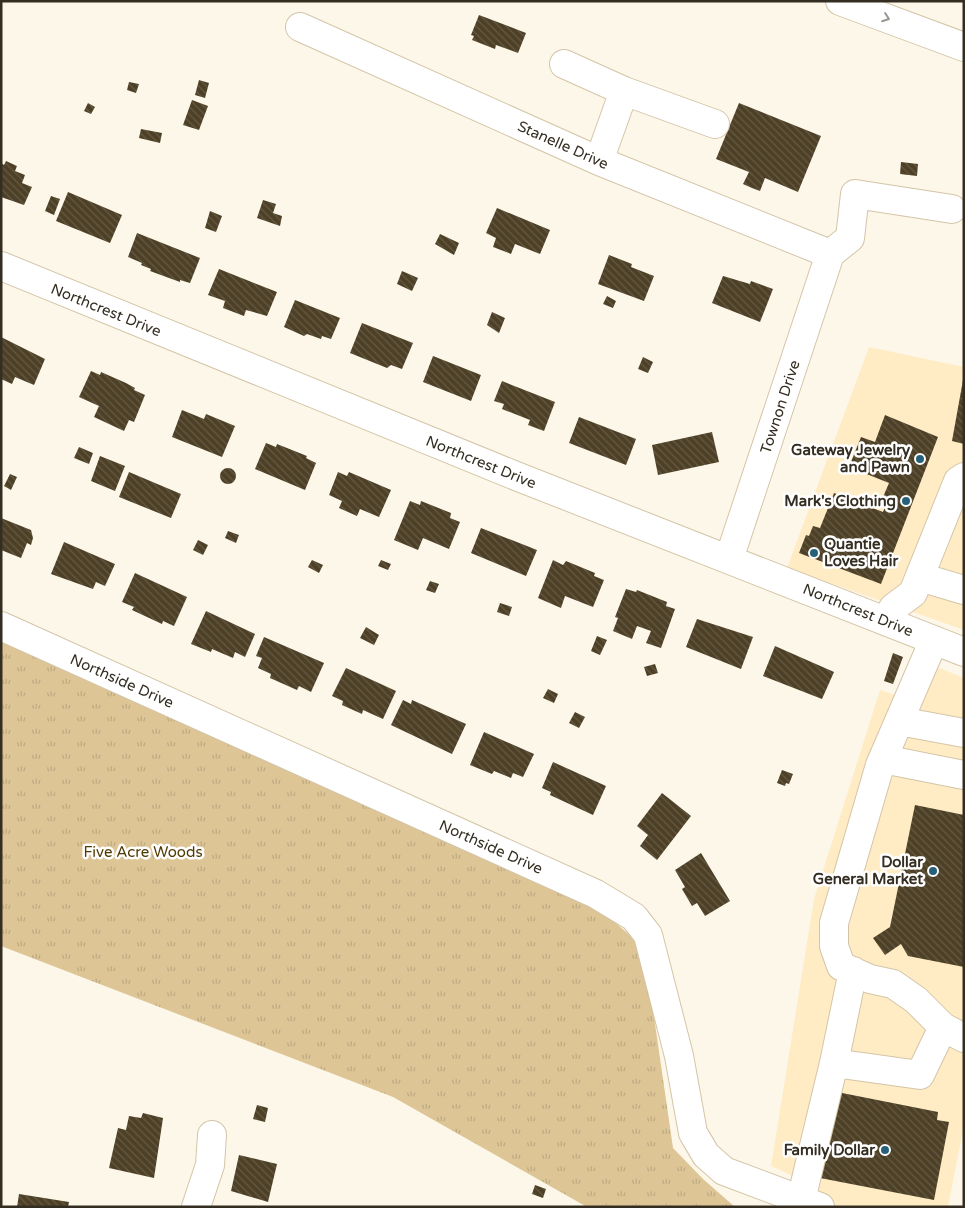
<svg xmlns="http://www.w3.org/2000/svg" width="965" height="1208" viewBox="0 0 965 1208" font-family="'Varela Round',sans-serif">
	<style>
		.built { fill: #ffecc5 }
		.park { fill: url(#park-tufts) }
		.building { fill: url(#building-back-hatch) }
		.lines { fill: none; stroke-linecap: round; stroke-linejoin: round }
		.minor-casing { stroke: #d4c5a7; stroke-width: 30 }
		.highway-casing { stroke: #d4c5a7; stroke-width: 30 }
		.minor { stroke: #fff; stroke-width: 28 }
		.highway { stroke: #fff; stroke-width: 28 }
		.oneway { stroke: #9a9690 }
		.poi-dot { fill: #266179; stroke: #fff; stroke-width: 2 }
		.labels { text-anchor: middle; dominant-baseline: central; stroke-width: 5; stroke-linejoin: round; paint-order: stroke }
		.street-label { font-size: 15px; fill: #342e22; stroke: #fff }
		.poi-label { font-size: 15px; font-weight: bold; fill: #342e22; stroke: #fff; text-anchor: end }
		.park-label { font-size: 15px; fill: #4f3900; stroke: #fff }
	</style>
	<defs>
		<pattern id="park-tufts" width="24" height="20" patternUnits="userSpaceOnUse" patternTransform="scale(1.25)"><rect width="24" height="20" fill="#ddc596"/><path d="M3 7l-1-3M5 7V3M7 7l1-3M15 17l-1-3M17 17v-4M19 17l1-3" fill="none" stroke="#beaa81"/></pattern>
		<pattern id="building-back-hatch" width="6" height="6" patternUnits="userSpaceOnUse" patternTransform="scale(1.25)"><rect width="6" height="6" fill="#4d4026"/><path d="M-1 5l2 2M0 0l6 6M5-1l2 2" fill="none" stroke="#645a44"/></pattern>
	</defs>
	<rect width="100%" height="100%" fill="#fdf7ea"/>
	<path class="built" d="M869,347l95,20v263l-177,-62z
		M912,657l52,21v447l-16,82h-163l12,-29 -26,-12 43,-267 66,-209 19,6z"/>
	<path class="park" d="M1,631l606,284 37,33 29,200 30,31 32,28h-148l-194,-110 -392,-151z"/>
	<path class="building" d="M479,15l47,18 -8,20 -22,-8 -1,4 -23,-9 2,-4 -3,-1z
		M199,80l10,3 -4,15 -10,-3z
		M129,82l10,2 -3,9 -9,-3z
		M192,100l16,6 -9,24 -16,-5z
		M88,103l7,4 -4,7 -7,-3z
		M739,103l82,33 -23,56 -33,-14 -5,13 -8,-3 -9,-4 6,-12 -33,-13z
		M141,129l21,4 -2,10 -21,-5z
		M6,161l11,5 -2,5 10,4 -3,8 10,4 -8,18 -23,-8v-34l3,2z
		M901,162l17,2 -1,12 -17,-2z
		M68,192l54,23 -12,28 -54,-22z
		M51,196l9,3 -6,16 -9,-4z
		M263,200l13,4 -3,9 9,3 -2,10 -23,-8z
		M497,208l53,22 -10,24 -25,-10 -4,10 -18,-7 3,-9 -10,-5z
		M210,211l12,5 -6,16 -11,-4z
		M137,233l63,25 -10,25 -10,-3v2l-30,-11 1,-2 -10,-4 1,-2 -14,-6z
		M440,234l19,9 -5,12 -19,-11z
		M609,255l23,9 -1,3 23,9 -10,25 -46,-17z
		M219,269l58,23 -10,24 -21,-6 -2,6 -21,-8 2,-7 -17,-6z
		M402,271l16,7 -6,13 -15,-7z
		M723,276l27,8 1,-3 22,8 -13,33 -48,-19z
		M607,296l9,5 -3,7 -10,-4z
		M295,300l45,18 -9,21 -9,-3 -1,3 -14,-5 -3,2 -20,-9z
		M492,312l13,6 -6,15 -12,-8z
		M362,323l51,20 -11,26 -11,-4 -4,3 -37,-15z
		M1,337l44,22 -11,26 -19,-8 -3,7 -11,-5z
		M433,356l48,19 -10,26 -48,-19z
		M643,357l10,5 -5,11 -10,-4z
		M91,371l9,4 1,-3 25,11 9,5 -1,2 11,5 -11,27 -5,-2 -5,11 -30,-14 5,-11 -20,-9z
		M963,380h1v64l-12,-3z
		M502,381l53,21 -11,29 -16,-6 2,-5 -28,-11 2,-5 -10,-3z
		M182,410l22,9 2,-5 29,12 -13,31 -50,-20z
		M885,415l53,22 -57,147 -82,-31 7,-18 3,1 4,-10 7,2 14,-35 49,19 5,-13 -5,-2 6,-14 -40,-16 12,-30 14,5z
		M579,417l57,22 -10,26 -57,-22z
		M712,432l7,30 -61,13 -6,-30z
		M266,443l10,4 1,-3 30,12 -1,2 10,5 -11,27 -50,-21z
		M79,447l14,6 -4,11 -15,-6z
		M100,456l25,10 -10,25 -24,-10z
		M220 476a8 8 0 1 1 16 0a8 8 0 1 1-16 0Z
		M129,472l52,22 -10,24 -52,-21z
		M338,472l9,4 2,-4 42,18 -12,27 -19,-8 -3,7 -18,-8 3,-7 -13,-6z
		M10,474l7,3 -6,13 -7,-4z
		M410,501l10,4 1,-4 30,12 -1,5 10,4 -11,27 -26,-11 -5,12 -24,-10z
		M1,518l30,12 2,8 -2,7 -4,-2 -6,15 -20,-8z
		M481,528l56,22 -11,26 -55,-23z
		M228,531l11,4 -3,8 -11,-5z
		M198,540l10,5 -5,10 -10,-5z
		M64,542l51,22 -10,22 -9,-4 -3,7 -42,-15z
		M312,560l11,5 -4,8 -11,-6z
		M381,560l10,4 -3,6 -10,-4z
		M553,560l10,5 3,-4 29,12 -1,3 10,4 -11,27 -28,-11 -4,12 -23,-10z
		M135,573l52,24 -13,29 -11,-5 -1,3 -30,-14 2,-3 -12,-5z
		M430,581l9,3 -4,9 -9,-3z
		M626,589l10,3 1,-2 30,12 -1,4 9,3 -14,39 -15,-5 5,-12 -14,-5 -5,13 -19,-8 5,-13 -3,-1z
		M500,603l12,4 -3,9 -12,-4z
		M206,611l49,23 -10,23 -10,-5 -2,6 -21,-9 -1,3 -20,-8z
		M697,619l56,18 -12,32 -55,-22z
		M366,627l13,8 -5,10 -14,-7z
		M597,636l10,4 -7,15 -9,-4z
		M264,637l60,26 -13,29 -12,-6 -2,4 -27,-12 1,-4 -13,-6 4,-10 -6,-2z
		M775,646l59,26 -12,27 -59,-23z
		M893,653l10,4 -10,27 -9,-3z
		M655,664l3,9 -11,3 -3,-9z
		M346,668l50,23 -13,28 -20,-9 -1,4 -20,-9 1,-4 -11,-5z
		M548,689l10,5 -4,9 -11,-5z
		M403,700l8,4 1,-4 54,24 -14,30 -61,-29z
		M575,712l10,5 -6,11 -10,-5z
		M484,732l50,22 -11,23 -10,-4 -2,5 -17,-7 -2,3 -22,-9z
		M553,762l53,24 -13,29 -43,-20 1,-3 -9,-4z
		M782,770l11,4 -4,10 -3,-1 -1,3 -8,-3z
		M662,793l29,23 -34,44 -17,-14 8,-11 -11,-9z
		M915,805l49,10v152l-56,-11 -7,-12 -16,11 -12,-17 17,-11z
		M701,853l29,48 -25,15 -8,-13 -5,3 -10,-17 3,-2 -10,-17z
		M837,1092l101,20 -1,8 12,2 -15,78 -114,-22z
		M257,1105l11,3 -3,14 -12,-3z
		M143,1113l20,5 -9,60 -45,-10 9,-40 8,2 3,-14 12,2z
		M239,1155l38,9 -9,38 -37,-11z
		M535,1185l11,4 -3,9 -11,-4z
		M19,1194l50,8 -1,5h-51z"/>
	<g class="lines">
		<defs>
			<path id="minor" d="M300,27l299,134 231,93
				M564,64l60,27
				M599,161l25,-70 91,33
				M830,254l20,-16 5,-44 97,15
				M1,266l515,210 448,176
				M729,559l101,-305
				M920,577l44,13
				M887,622l6,-14 20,-15 45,-112 6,-4
				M1,626l595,268 38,23 14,18 31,121 14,77 13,22 18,16 96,36
				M934,640l-54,125 -46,158v23l7,20 29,13 23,5 23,16 27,27 21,11
				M899,721l65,12
				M883,759l81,16
				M834,1063l86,12 23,-48
				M801,1200l33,-137 19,-92
				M196,1207l14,-42 2,-30"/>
			<path id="highway" d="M840,1l124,46"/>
		</defs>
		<use href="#minor" class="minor-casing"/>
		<use href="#highway" class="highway-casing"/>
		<use href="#minor" class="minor"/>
		<use href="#highway" class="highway"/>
	</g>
	<defs><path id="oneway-chevron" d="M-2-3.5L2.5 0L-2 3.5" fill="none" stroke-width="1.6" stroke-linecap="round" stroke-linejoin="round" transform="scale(1.25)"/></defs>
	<use class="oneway" href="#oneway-chevron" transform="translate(886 18) rotate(20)"/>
	<g class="poi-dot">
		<circle cx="920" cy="459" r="5"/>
		<circle cx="906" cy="501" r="5"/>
		<circle cx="814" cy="553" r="5"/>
		<circle cx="933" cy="871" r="5"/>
		<circle cx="885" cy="1150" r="5"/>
	</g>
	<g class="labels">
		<g class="street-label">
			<text transform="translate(563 145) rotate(24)">Stanelle Drive</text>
			<text transform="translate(106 310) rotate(22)">Northcrest Drive</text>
			<text transform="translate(780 407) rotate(-72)">Townon Drive</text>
			<text transform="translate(481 462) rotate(22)">Northcrest Drive</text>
			<text transform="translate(858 610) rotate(22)">Northcrest Drive</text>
			<text transform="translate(122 681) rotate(24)">Northside Drive</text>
			<text transform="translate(491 847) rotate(24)">Northside Drive</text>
		</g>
		<g class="poi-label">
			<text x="910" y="450">Gateway Jewelry<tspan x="910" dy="17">and Pawn</tspan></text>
			<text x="896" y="501">Mark's Clothing</text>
			<text x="824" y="544" text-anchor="start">Quantie<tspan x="824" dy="17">Loves Hair</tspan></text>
			<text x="923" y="862">Dollar<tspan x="923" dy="17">General Market</tspan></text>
			<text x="875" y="1150">Family Dollar</text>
		</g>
		<g class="park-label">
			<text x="143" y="852">Five Acre Woods</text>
		</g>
	</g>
	<rect width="965" height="1208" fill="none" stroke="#342e22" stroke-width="5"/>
</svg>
